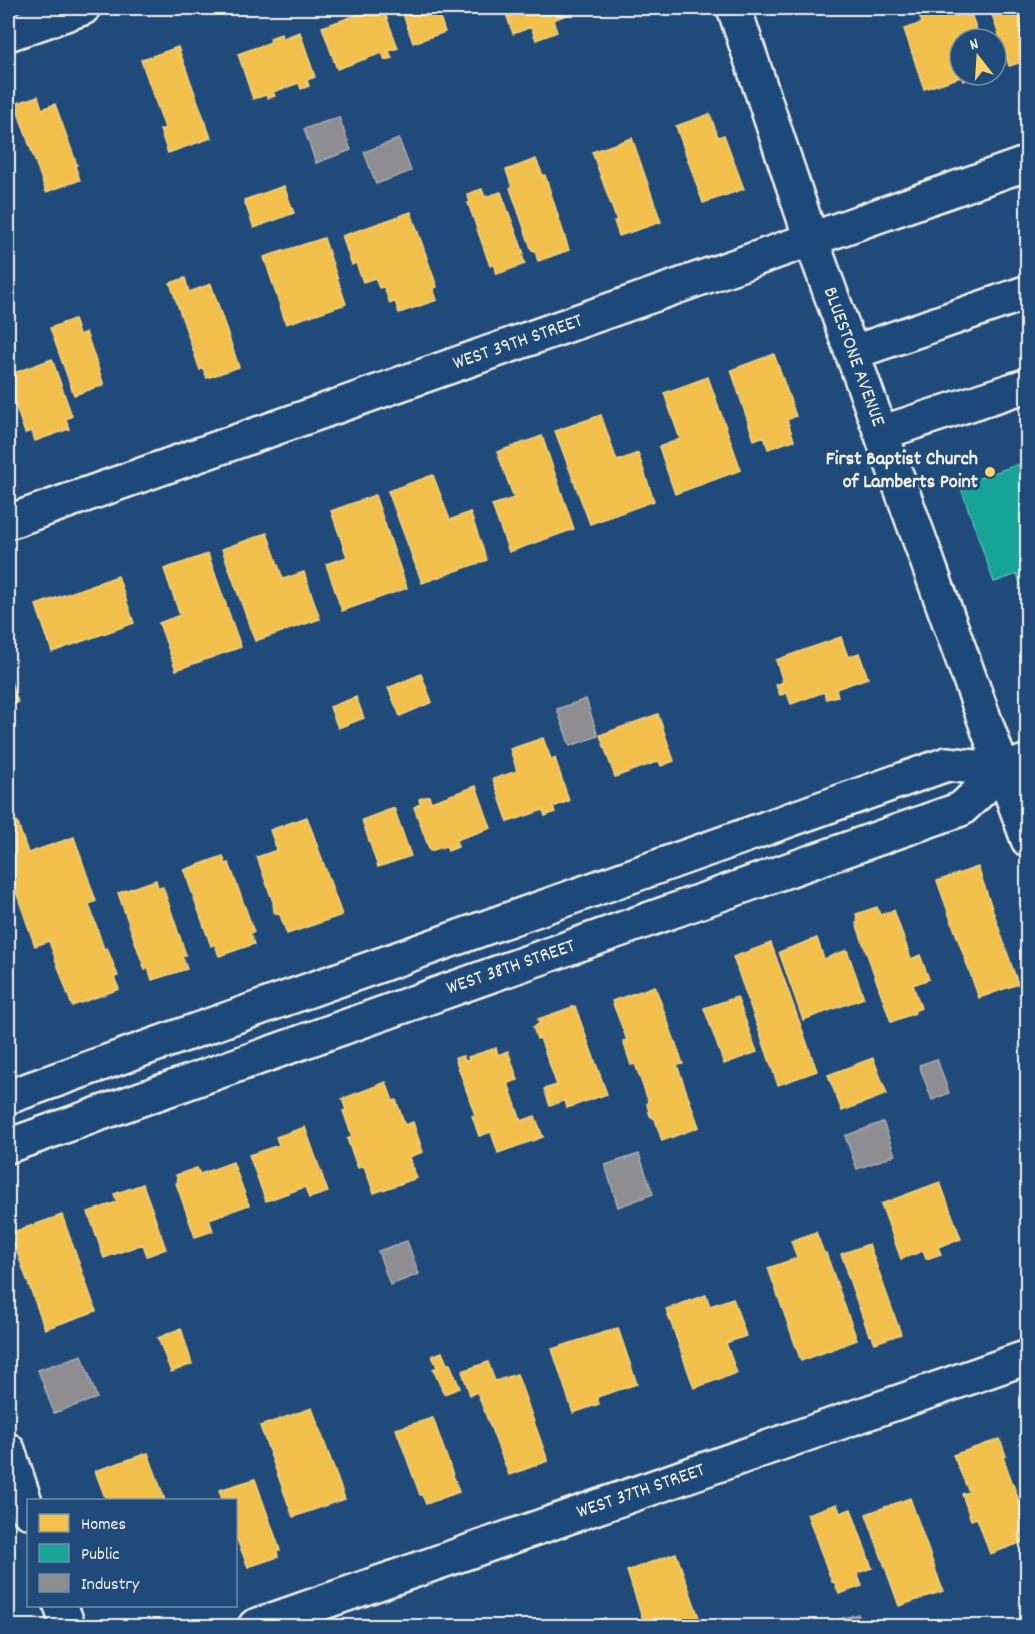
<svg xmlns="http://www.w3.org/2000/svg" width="1035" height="1634" viewBox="0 0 1035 1634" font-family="Dekko,sans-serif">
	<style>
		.homes { fill: #f2c14e; stroke: #f3cf7c; stroke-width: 1.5 }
		.public { fill: #17a398; stroke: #59bab0; stroke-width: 1.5 }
		.industry { fill: #8d8d92; stroke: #acabac; stroke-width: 1.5 }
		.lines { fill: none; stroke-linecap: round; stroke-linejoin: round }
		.minor-casing { stroke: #f4f1e8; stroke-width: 38 }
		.minor { stroke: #1f4a7a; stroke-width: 33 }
		.poi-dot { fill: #ffd166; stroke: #1f4a7a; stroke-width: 2 }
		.labels { text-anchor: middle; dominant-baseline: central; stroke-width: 6; stroke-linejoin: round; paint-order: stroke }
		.street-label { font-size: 20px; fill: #f4f1e8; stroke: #1f4a7a }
		.poi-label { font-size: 20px; font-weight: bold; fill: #f4f1e8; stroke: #1f4a7a; text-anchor: end }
	</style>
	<rect width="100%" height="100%" fill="#1f4a7a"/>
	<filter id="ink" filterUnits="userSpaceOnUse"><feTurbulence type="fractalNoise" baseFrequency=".0167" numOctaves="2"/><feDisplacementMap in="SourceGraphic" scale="12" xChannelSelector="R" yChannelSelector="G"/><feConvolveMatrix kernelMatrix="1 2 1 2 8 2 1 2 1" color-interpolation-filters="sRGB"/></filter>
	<g filter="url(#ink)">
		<path class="homes" d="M365,8l1,3 17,-3 15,40 -9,3 3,7 -7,2 -3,-7 -45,16 -15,-42 35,-12 -3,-6z
			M401,8h39l2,4 -3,2 6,18 -32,11z
			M504,8h75l1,2 -27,10 4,12 -21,8 -5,-13 -18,7z
			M917,8h26l1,4 15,-4h10l11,31h-20v36h22l-19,6 -2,-4 -37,12 -20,-60 18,-6z
			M990,8h38v52l-19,6z
			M300,32l15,45 -8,3 2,6 -8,3 -2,-6 -26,9 2,4 -7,2 -2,-3 -13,4 -15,-45 33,-12 -1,-4 11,-4 2,4z
			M178,47l33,91 -43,15 -8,-23 5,-2 -24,-68z
			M38,96l4,13 13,-5 22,61 -2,1 5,14 -34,12 -31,-88z
			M710,114l8,23 6,-2 20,54 -41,14 -27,-77z
			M632,138l29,84 -42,14 -5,-15h3l-25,-69z
			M536,159l7,17 2,-1 24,75 -31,11 -3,-10h-3l-22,-63 2,-1 -6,-17z
			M284,186l10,27 -40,15 -10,-28z
			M482,189l3,8 16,-5 23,62 -2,1 3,9 -28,10 -3,-10 -4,2 -22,-63 2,-1 -3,-8z
			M411,212l26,75 -4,1 4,12 -38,13 -4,-12 -5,3 -6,-17 -5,1 -4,-10 -12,4 -7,-19 -4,2 -10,-29z
			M324,238l22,66 -60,20 -22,-67z
			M185,278l4,14 22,-8 28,83 -32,11 -4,-10 -3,2 -30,-87z
			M74,319l5,16 7,-3 18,53 -30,10 -24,-67z
			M774,354l22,62 -9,4 7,20 -26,9 -4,-13 -10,4 -23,-70z
			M52,359l20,57 -6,3 3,10 -34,12 -3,-10 -7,2 -17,-50v-8z
			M708,377l33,93 -66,24 -16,-47 21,-8 -16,-46z
			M601,415l16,46 21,-8 16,48 -64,23 -35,-93z
			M542,436l32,93 -65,23 -17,-47 22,-7 -17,-46z
			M433,475l17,45 20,-8 17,48 -65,23 -34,-92z
			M375,495l32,93 -65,23 -16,-47 21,-7 -16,-46z
			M267,533l16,46 21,-7 16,47 -65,22 -33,-92z
			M208,554l33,93 -65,23 -17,-47 21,-8 -16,-46z
			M118,576l16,47 -82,29 -16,-47z
			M841,637l7,20 11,-4 9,25 -32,11 2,7 -12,3 -2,-7 -33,12 -4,-11 -7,2 -4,-10 7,-3 -7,-22z
			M8,673l10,29 -10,4z
			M421,674l11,28 -32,14 -12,-28z
			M356,697l8,21 -26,10 -8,-21z
			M658,714l16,47 -13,5 -2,-5 -44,16 -15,-42z
			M543,738l8,21 4,-1 14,43 -16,6 2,5 -10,4 -2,-6 -35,12 -15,-43 24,-8 -7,-22z
			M476,786l15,42 -35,12 2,7 -10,4 -2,-5 -16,5 -16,-44 6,-3 -1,-5 10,-3 2,6z
			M394,808l17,48 -33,11 -16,-47z
			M307,817l35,98 -55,19 -7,-19 -6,-3 -1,-10 -16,-45 20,-7 -7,-20z
			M17,821l11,32 46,-16 22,64 -7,3 15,45 3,-1 11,28 -4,1 5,12 -47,17 -23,-65 -14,5 -27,-77v-9l4,-2 -4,-12v-22z
			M223,856l3,8 3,-1 25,69 -4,1 4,11 -35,12 -4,-12 -4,2 -27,-76z
			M978,867l40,117 -39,14 -42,-117z
			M156,880l2,8 5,-1 23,68 -4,1 5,13 -35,11 -4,-12 -3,2 -27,-77z
			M877,907l3,8 14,-5 17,49 9,-4 9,24 -16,6 8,23 -7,3 1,2 -24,9 -35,-99h2l-2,-9z
			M817,938l7,21 23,-9 17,48 -61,22 -24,-68z
			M771,943l46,128 -39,14 -45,-128z
			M655,986l28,78 -6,1 22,62 -37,14 -7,-22 -5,-3 -3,-12 1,-4 -13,-36 -4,1 -8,-24 4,-1 -15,-39z
			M737,997l20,55 -33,12 -20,-56z
			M575,1006l32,88 -40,14 -2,-8 -15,6 -6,-17 13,-4 -17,-47 -3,1 -4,-12 6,-3 -1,-5z
			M496,1048l2,7 10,-4 10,29 -10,3 13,38 14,-5 8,21 -45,16 -7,-21 -12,4 -7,-20 3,-1 -20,-57 8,-2 2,5 4,-1 -1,-3z
			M873,1058l14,36 -45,17 -14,-36z
			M386,1082l7,19 3,-1 9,25 8,-3 10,30 -14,5 8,21 -43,15 -10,-27 -6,2 -11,-29 5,-2 -9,-26 3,-1 -4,-11z
			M305,1127l23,65 -19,6 -4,-11 -39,14 -17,-46 30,-10 -3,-8z
			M233,1162l16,43 -40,14 4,12 -18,6 -19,-54 2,-1 -2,-7 21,-7 3,6z
			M940,1182l21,57 -23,8 3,7 -15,5 -3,-8 -22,8 -20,-55z
			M143,1184l23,65 -19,7 -4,-12 -39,14 -16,-46 29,-10 -3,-8z
			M62,1215l34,96 -51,18 -35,-96z
			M816,1232l8,21h2l31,87 -56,21 -33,-93 29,-10 -6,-17z
			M869,1244l32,90 -26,9 -4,-9 -2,1 -23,-64 1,-1 -6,-16z
			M706,1295l4,11 23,-8 13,38 -20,7 11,30 -43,15 -28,-79z
			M181,1328l11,36 -21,8 -13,-34z
			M618,1328l19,56 -40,13 2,7 -26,9 -21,-64z
			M442,1352l5,12h3l10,24 -16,6 -11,-25 4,-2 -5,-11z
			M488,1362l7,19 22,-7 31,87 -39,14 -32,-83 -7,3 -8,-24z
			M312,1408l33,91 -52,18 -33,-91z
			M433,1418l26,74 -33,12 -4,-9h-2l-24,-66z
			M1000,1439l6,17 -3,1 23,63 -3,1 5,12v7l-38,14 -13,-36 -6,2 -9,-26 7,-2 -16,-37z
			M148,1453l17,47h-59l-11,-29z
			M255,1479l25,71h-3l1,7 -30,10 -12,-30v-37h-14l-3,-10z
			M910,1498l33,93 -44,15 -33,-92z
			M837,1504l3,9 11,-4 21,59 -15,5 5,13 -23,8 -5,-13 -2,1 -25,-68z
			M676,1553l26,73h-57l-18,-55z
			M605,1618l3,8h-28z"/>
		<path class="public" d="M1028,461v143l-11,-30 -23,8 -34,-97z"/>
		<path class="industry" d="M339,117l12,33 -35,13 -12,-34z
			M399,139l12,32 -35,13 -12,-32z
			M586,699l12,37 -28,10 -13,-37z
			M937,1059l12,34 -17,7 -13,-35z
			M883,1122l12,33 -38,14 -12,-33z
			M639,1154l14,40 -35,13 -13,-42z
			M407,1241l12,33 -29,11 -12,-34z
			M82,1355l15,43 -43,15 -16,-43z
			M858,1614l4,12h-31l-1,-4z"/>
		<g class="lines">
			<defs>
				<path id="minor" d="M734,8l77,231 217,601
					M8,34l75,-26
					M852,353l176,-61
					M881,433l147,-48
					M8,522l1020,-359
					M8,1097l939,-333 56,6
					M8,1146l953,-337 42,-39 25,-9
					M8,1450l20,61
					M61,1606l7,20
					M255,1626l773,-269"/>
			</defs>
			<use href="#minor" class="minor-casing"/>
			<use href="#minor" class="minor"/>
		</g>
	</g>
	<circle class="poi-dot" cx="990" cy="472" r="6"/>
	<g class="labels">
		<g class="street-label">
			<text transform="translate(518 343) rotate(-19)">WEST 39TH STREET</text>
			<text transform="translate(853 357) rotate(70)">BLUESTONE AVENUE</text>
			<text transform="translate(511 968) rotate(-19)">WEST 38TH STREET</text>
			<text transform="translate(641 1492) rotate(-19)">WEST 37TH STREET</text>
		</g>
		<g class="poi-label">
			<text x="978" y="460">First Baptist Church<tspan x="978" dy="23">of Lamberts Point</tspan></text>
		</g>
	</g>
	<rect width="1035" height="1634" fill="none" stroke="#1f4a7a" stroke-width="30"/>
	<rect x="15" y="15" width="1005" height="1604" fill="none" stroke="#f4f1e8" stroke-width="2" filter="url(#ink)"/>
	<rect x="27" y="1499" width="210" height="108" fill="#1f4a7a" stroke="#748da6" stroke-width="1.5"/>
	<rect x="39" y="1514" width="30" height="18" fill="#f2c14e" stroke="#748da6" stroke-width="1.5"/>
	<text x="81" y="1529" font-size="18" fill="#f4f1e8">Homes</text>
	<rect x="39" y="1544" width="30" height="18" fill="#17a398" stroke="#748da6" stroke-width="1.5"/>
	<text x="81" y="1559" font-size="18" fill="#f4f1e8">Public</text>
	<rect x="39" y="1574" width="30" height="18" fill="#8d8d92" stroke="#748da6" stroke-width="1.5"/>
	<text x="81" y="1589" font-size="18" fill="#f4f1e8">Industry</text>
	<g transform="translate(978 57) rotate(343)"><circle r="28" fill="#1f4a7a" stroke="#748da6" stroke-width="1.5"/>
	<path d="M0-4.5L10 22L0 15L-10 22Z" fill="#ffd166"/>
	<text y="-9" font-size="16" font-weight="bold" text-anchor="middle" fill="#f4f1e8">N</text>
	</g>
</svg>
